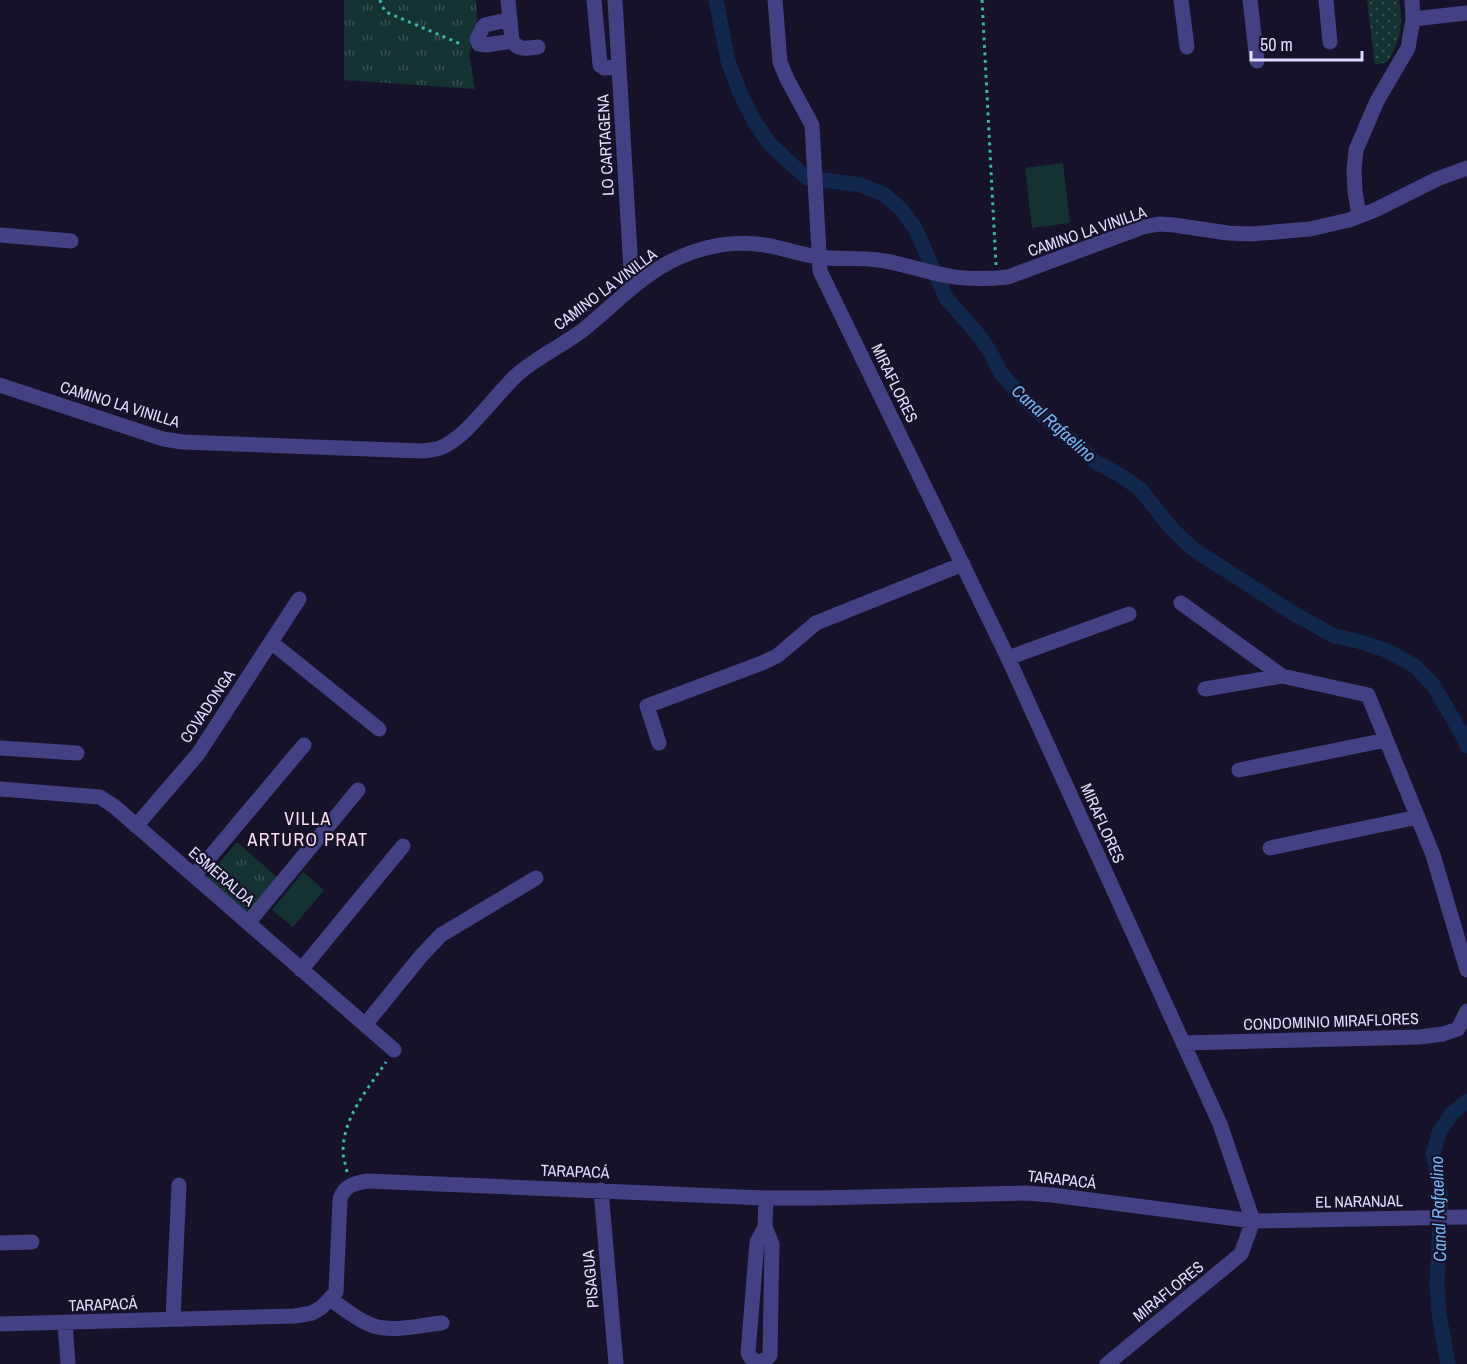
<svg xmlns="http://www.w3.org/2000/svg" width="1467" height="1364" viewBox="0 0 1467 1364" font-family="'Archivo Narrow',sans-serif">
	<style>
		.grass { fill: url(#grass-dots) }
		.park { fill: url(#park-tufts) }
		.pitch { fill: #153232 }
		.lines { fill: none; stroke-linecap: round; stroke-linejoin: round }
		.canal { stroke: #12274c; stroke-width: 15 }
		.path { stroke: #38b4af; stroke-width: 3; stroke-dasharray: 3 4.5; stroke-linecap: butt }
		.minor { stroke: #444084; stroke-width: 15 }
		.labels { text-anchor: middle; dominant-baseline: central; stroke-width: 4.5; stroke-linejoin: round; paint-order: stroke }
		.street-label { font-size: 16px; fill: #e0dcfd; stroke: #161229 }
		.water-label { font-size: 18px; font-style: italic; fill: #70b6f6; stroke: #161229 }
		.neighbourhood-label { font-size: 18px; letter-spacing: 1.5px; fill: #fddef1; stroke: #161229 }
	</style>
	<defs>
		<pattern id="grass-dots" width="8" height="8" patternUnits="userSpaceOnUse" patternTransform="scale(1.5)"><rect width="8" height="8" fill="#153232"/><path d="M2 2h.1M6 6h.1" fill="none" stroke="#374f51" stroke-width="1.8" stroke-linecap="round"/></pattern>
		<pattern id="park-tufts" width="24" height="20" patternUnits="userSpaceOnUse" patternTransform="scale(1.5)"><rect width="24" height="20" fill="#153232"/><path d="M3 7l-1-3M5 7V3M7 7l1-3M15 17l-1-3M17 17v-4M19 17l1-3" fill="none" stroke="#374f51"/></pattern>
	</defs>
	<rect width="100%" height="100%" fill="#161229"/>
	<path class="grass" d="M1367,0h32c4,25 2,41 -12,62l-12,3z"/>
	<path class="park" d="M344,0h132l1,21 -8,34 6,34 -131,-9z
		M237,842l41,36 -30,37 -42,-37z"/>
	<path class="pitch" d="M1063,163l7,60 -38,5 -7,-60z
		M303,872l21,18 -31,37 -21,-17z"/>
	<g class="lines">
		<path class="canal" d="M716,0l12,61 12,32 14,28 16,23 19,18 18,16 54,7 24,10 17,15 13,18 31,70 30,34 13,18 12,23 22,25 73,64 24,13 20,14 32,40 21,20 98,63 43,24 24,5 30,10 27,15 19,20 30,52 3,8
			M1448,1364l-9,-50 -2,-29 4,-87 -3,-23 -5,-21 6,-21 13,-20 15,-12"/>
		<path class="path" d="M380,0l2,6 4,6 77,33
			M982,0l14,265
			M347,1172c-1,-6 -3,-12 -4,-18 -1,-36 25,-65 43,-92"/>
		<path class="minor" d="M508,0l4,41c7,10 15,7 26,6
			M594,0l6,65 4,3 15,-1
			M615,0l17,287
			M775,0l5,62 7,17 25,46 8,146 188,387 212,466 33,97 -12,33 -134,110
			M1181,0l6,47
			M1250,0l7,61
			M1326,0l4,42
			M510,19l-25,6 -2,2 -6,12 2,5 7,1 26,-4
			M1413,19l54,-6
			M1359,216l-4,-25 -1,-21 2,-20 21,-49 31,-53 5,-29 -1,-19
			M0,235l71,6
			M0,385l163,54 20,3 239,9c6,-1 13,-1 18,-3 27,-10 56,-55 79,-75 20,-17 44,-28 64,-43 35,-28 64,-62 107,-77 30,-11 58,-13 89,-5 13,3 26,7 40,9 19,3 39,0 59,3 24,3 47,12 71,16 20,4 39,3 59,1l135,-50 16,-3 15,1 54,8 23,1 59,-5 39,-9 26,-10 62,-31 30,-11
			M1181,603l101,73
			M271,642l108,87
			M1008,658l121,-44
			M1205,689l77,-13 86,19 65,160 34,115
			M659,743l-12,-37 115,-43 15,-7 39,-33 147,-59
			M0,748l77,5
			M1239,770l147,-30
			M0,789l100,8 15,10 279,243
			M136,826l62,-72 101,-155
			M1270,848l148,-31
			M194,876l110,-131
			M248,923l110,-133
			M301,970l102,-124
			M365,1025l56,-69 20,-21 95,-57
			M1183,1043l236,-6 24,-3 15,-5 9,-18
			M601,1190l15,174
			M765,1227l-8,15 -9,111c5,11 16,11 22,2l2,-111 -7,-17 1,-29
			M0,1243l32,-1
			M330,1299c13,9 26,20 41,26 21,8 49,0 71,-2
			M173,1319l6,-134
			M65,1323l3,41
			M0,1324l295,-8 17,-3 10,-6 14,-15 4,-93c5,-14 13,-15 27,-18l399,17h53l207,-5 26,2 201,26 214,-4"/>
	</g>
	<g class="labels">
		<g class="street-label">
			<text transform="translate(605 145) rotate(-93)">LO CARTAGENA</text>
			<text transform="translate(1087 231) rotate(-19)">CAMINO LA VINILLA</text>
			<text transform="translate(605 289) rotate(-37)">CAMINO LA VINILLA</text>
			<text transform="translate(895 383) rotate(64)">MIRAFLORES</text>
			<text transform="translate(120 404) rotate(17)">CAMINO LA VINILLA</text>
			<text transform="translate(207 706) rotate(-56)">COVADONGA</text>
			<text transform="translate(1103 823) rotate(66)">MIRAFLORES</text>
			<text transform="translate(222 876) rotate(41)">ESMERALDA</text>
			<text transform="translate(1331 1021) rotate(-2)">CONDOMINIO MIRAFLORES</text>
			<text transform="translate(575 1171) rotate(2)">TARAPACÁ</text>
			<text transform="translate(1062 1179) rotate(6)">TARAPACÁ</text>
			<text transform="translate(1359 1201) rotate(-1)">EL NARANJAL</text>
			<text transform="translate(590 1279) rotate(-95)">PISAGUA</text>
			<text transform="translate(1168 1291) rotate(-39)">MIRAFLORES</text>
			<text transform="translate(103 1304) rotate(-2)">TARAPACÁ</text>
		</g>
		<g class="water-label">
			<text transform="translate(1054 423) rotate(42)">Canal Rafaelino</text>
			<text transform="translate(1438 1209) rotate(-92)">Canal Rafaelino</text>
		</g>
		<g class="neighbourhood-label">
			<text x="308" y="818">VILLA<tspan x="308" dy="21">ARTURO PRAT</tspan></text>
		</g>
	</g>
	<path d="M1251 51v9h111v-9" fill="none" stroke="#e0dcfd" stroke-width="3"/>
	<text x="1260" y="51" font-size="18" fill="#e0dcfd" stroke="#161229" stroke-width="4.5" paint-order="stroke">50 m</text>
</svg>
